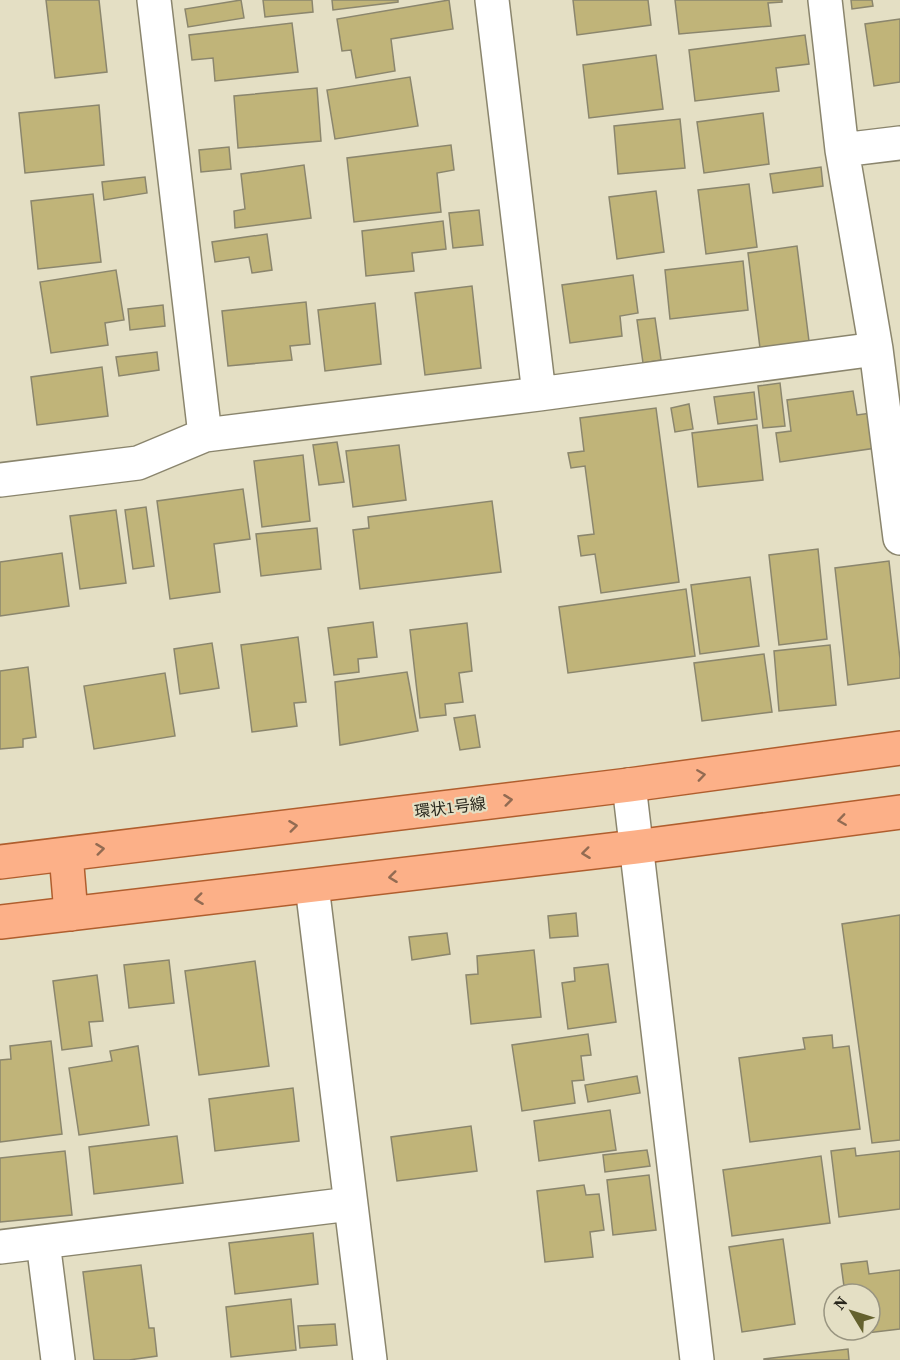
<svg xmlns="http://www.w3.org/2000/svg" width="900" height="1360" viewBox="0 0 900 1360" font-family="'Source Serif 4','Noto Sans JP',serif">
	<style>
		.building { fill: #c0b479; stroke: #8b866d; stroke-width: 1.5 }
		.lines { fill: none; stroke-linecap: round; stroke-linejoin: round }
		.minor-casing { stroke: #8a856d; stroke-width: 36 }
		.major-casing { stroke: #b05e2e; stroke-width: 36 }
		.minor { stroke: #fff; stroke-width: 33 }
		.major { stroke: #fcb088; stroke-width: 33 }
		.oneway { stroke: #926b52 }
		.labels { text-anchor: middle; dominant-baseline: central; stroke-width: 4.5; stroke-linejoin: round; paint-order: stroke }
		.street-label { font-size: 16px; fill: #28261c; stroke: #e4dfc4 }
	</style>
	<rect width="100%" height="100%" fill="#e4dfc4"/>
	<path class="building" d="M46,0h53l8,72 -52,6z
		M241,0l3,18 -56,9 -3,-18z
		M263,0h49l1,12 -48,5z
		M332,0h66v2l-65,8z
		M449,0l4,29 -62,10 4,32 -39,7 -5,-28 -9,1 -5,-32z
		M573,0h75l3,25 -74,10z
		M675,0h107v2l-14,1 3,23 -92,8z
		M851,0h21l1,6 -21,3z
		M900,19v63l-26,4 -9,-62z
		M292,23l6,49 -83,9 -2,-23 -21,2 -3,-25z
		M805,35l4,29 -33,4 3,23 -84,10 -6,-51z
		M656,55l7,54 -74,9 -6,-53z
		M410,77l8,49 -83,13 -8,-49z
		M317,88l4,53 -83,7 -4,-52z
		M99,105l5,60 -79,8 -6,-60z
		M763,113l6,51 -65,9 -7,-51z
		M680,119l5,49 -67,6 -4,-48z
		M451,145l3,25 -17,3 4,39 -87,10 -7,-64z
		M229,147l2,22 -30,3 -2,-22z
		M304,165l7,53 -76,10 -1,-17 11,-2 -4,-35z
		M821,167l2,19 -50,7 -3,-19z
		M145,177l2,16 -43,7 -2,-18z
		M749,184l8,63 -51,7 -8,-64z
		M656,191l8,61 -47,7 -8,-62z
		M93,194l8,68 -63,7 -7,-68z
		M479,210l4,35 -30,3 -4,-35z
		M443,221l3,28 -34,4 2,18 -48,5 -4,-45z
		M267,234l5,36 -20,3 -3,-16 -34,5 -3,-20z
		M797,246l12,95 -49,7 -12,-95z
		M743,261l5,49 -78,9 -5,-49z
		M116,270l8,50 -19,3 3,22 -57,8 -11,-71z
		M633,275l5,38 -18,3 2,20 -52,7 -8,-58z
		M472,286l9,82 -56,7 -10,-82z
		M306,302l4,42 -20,2 2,14 -64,6 -6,-55z
		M375,303l6,61 -56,7 -7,-61z
		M163,305l2,21 -35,4 -2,-21z
		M655,318l6,42 -18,3 -6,-43z
		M157,352l2,18 -40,6 -3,-19z
		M102,367l6,49 -71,9 -6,-48z
		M780,383l5,43 -22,2 -5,-42z
		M853,391l4,24 14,-2 5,35 -96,14 -4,-29 15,-2 -4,-31z
		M754,392l3,27 -39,5 -4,-27z
		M689,404l4,25 -18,3 -4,-24z
		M656,408l23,174 -78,11 -6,-39 -14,2 -3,-20 16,-2 -9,-68 -14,2 -3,-15 16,-2 -4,-33z
		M757,425l6,55 -65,7 -6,-54z
		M337,442l7,40 -25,3 -6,-40z
		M399,445l7,55 -53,7 -7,-56z
		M303,455l7,66 -48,6 -8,-66z
		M243,489l7,50 -36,5 6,48 -50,7 -13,-98z
		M492,501l9,71 -141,17 -7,-59 16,-2 -1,-11z
		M146,507l8,59 -21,3 -8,-59z
		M116,510l10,73 -46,6 -10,-73z
		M317,528l4,41 -60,7 -5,-42z
		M818,549l9,90 -48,6 -10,-90z
		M62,553l7,53 -69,10v-54z
		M889,561l11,98v19l-52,7 -13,-117z
		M750,577l9,69 -59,8 -9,-69z
		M686,589l9,67 -127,17 -9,-66z
		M373,622l4,35 -19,2 1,13 -25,3 -6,-47z
		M467,623l5,48 -13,2 4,29 -18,2 1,11 -26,3 -10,-88z
		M298,637l8,65 -12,1 3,23 -45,6 -11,-87z
		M212,643l7,45 -39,6 -6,-45z
		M830,645l6,60 -57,6 -5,-60z
		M764,654l8,58 -70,9 -8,-58z
		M28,667l8,70 -13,2v8l-23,2v-78z
		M407,672l11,59 -78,14 -5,-63z
		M165,673l10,63 -81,13 -10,-63z
		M475,715l5,32 -20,3 -6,-32z
		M576,913l2,23 -28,2 -2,-22z
		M900,915v225l-28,3 -30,-219z
		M447,933l3,21 -38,6 -3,-23z
		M534,950l7,67 -70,7 -5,-49 12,-1 -1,-18z
		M169,960l5,43 -45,5 -5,-43z
		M255,961l14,105 -70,9 -14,-104z
		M608,964l8,58 -48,7 -6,-46 13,-2 -1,-13z
		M97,975l6,46 -14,1 3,24 -30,4 -9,-69z
		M588,1034l3,21 -10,1 3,24 -12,1 3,22 -53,8 -10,-66z
		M832,1035l1,13 16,-2 11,83 -110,13 -11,-84 66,-9 -2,-11z
		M51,1041l11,93 -62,8v-82l11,-1 -1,-13z
		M138,1046l11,79 -70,10 -10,-67 43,-7 -2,-10z
		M637,1076l3,17 -52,9 -3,-17z
		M293,1088l6,53 -84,10 -6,-52z
		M610,1110l6,40 -77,11 -5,-40z
		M471,1126l6,45 -80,10 -6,-44z
		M177,1136l6,47 -89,11 -5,-47z
		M855,1148l1,8 44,-5v58l-61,8 -8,-66z
		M647,1150l3,16 -45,6 -2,-17z
		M65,1151l7,64 -72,7v-64z
		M821,1156l9,67 -98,13 -9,-66z
		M649,1175l7,55 -43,5 -6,-55z
		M584,1185l2,10 13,-1 5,36 -14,2 3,25 -48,5 -8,-71z
		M313,1233l5,51 -83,10 -6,-51z
		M783,1239l12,85 -53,8 -13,-85z
		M867,1261l2,13 31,-4v59l-50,6 -1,-5h21v-36h-25l-4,-30z
		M141,1265l8,63h5l3,28 -28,4h-35l-11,-88z
		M291,1299l5,51 -65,7 -5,-50z
		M335,1324l2,21 -37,3 -2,-22z
		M848,1349l1,11h-85v-1z"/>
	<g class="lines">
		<defs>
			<path id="minor" d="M154,0l51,435
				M492,0l47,394
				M825,0l17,150 34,199 24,189
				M842,150l58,-7
				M0,480l138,-17 67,-28 334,-41 337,-45
				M629,785l68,575
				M312,886l58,474
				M43,1242l15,118
				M0,1247l350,-43"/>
			<path id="major" d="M66,854l5,60
				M0,862l629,-77 271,-37
				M0,922l636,-75 264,-35"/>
		</defs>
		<use href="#minor" class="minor-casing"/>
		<use href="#major" class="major-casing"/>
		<use href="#minor" class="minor"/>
		<use href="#major" class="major"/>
	</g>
	<defs><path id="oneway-chevron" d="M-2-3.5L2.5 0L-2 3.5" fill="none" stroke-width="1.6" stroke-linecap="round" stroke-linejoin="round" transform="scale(1.5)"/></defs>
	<g class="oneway">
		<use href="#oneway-chevron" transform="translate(701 775) rotate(-8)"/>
		<use href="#oneway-chevron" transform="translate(508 800) rotate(-7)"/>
		<use href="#oneway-chevron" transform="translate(842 820) rotate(172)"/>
		<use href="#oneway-chevron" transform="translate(293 826) rotate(-7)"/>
		<use href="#oneway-chevron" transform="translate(100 849) rotate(-7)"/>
		<use href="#oneway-chevron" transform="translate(586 853) rotate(173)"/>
		<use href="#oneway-chevron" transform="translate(393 877) rotate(173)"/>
		<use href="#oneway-chevron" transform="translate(199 899) rotate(173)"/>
	</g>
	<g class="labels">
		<g class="street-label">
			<text transform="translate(450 807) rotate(-7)">環状1号線</text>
		</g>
	</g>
	<g transform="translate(852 1312) rotate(308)"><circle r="28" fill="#e4dfc4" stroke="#999581" stroke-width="1.5"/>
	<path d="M0-4.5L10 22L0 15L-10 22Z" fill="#64612e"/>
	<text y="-9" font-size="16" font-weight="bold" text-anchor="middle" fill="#28261c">N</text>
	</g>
</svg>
